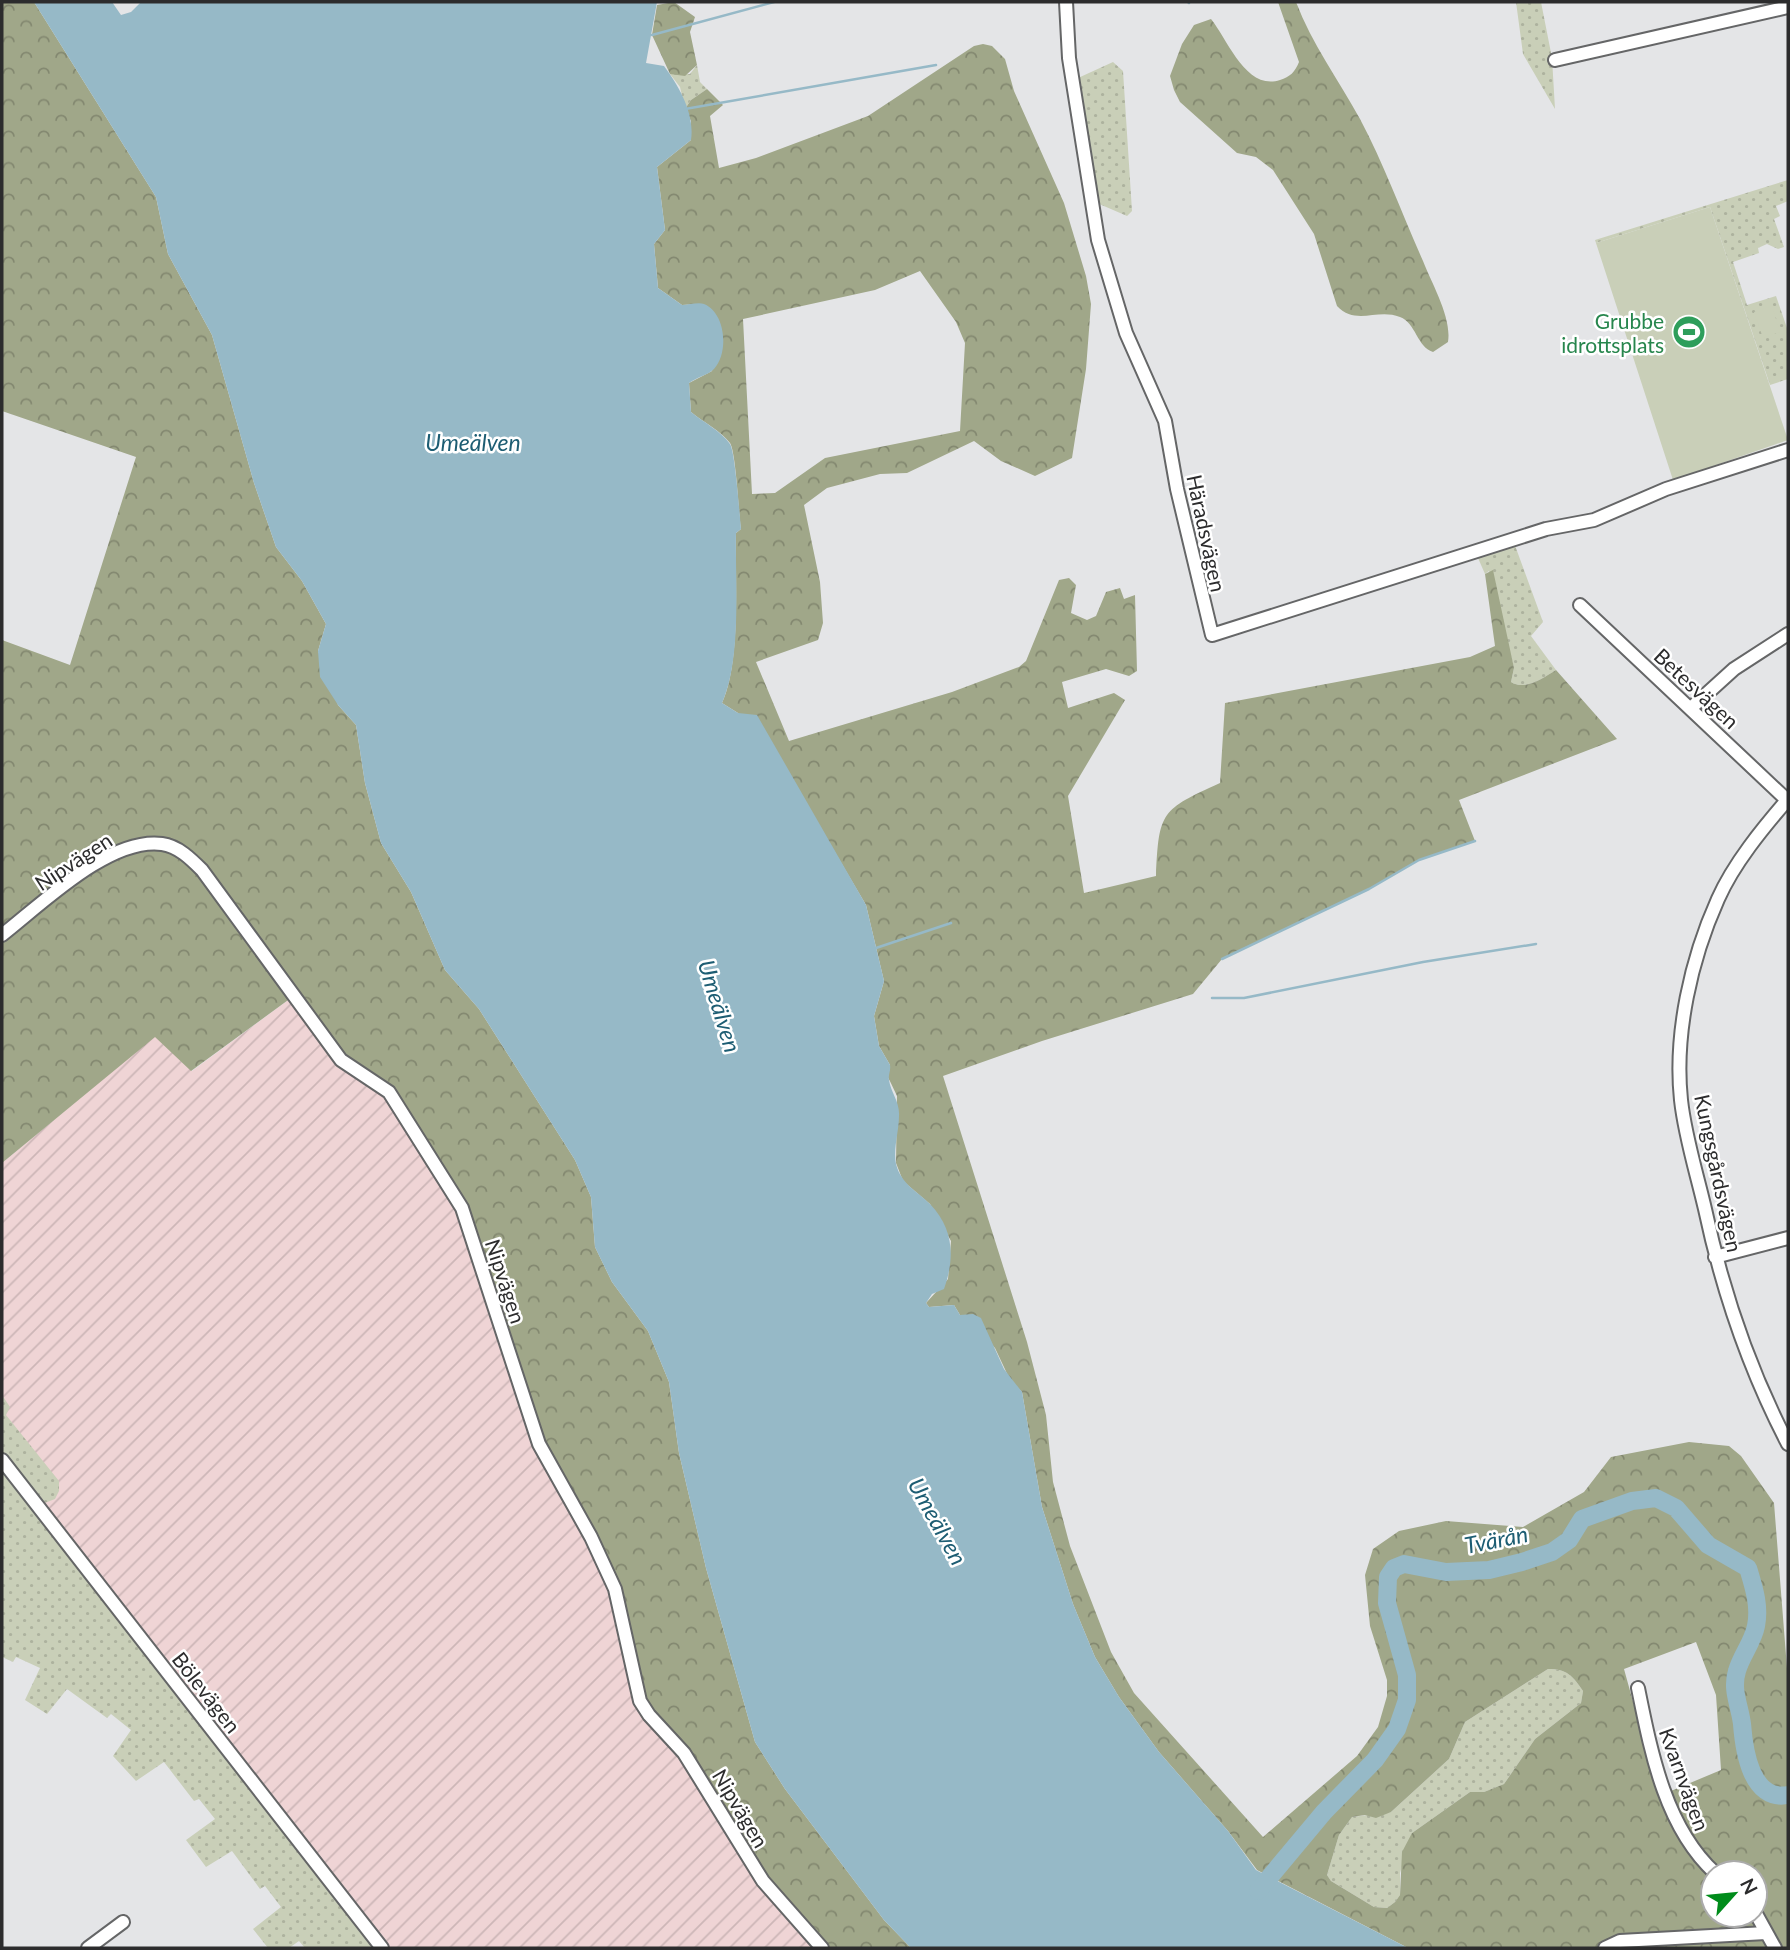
<svg xmlns="http://www.w3.org/2000/svg" width="1790" height="1950" viewBox="0 0 1790 1950" font-family="Lato,sans-serif">
	<style>
		.industrial { fill: url(#industrial-furrows) }
		.grass { fill: url(#grass-dots) }
		.forest { fill: url(#forest-crowns); fill-rule: evenodd }
		.pitch { fill: #c9cfb8 }
		.water { fill: #96b9c7 }
		.lines { fill: none; stroke-linecap: round; stroke-linejoin: round }
		.stream { stroke: #96b9c7; stroke-width: 2.5 }
		.river { stroke: #96b9c7; stroke-width: 18 }
		.minor-casing { stroke: #656667; stroke-width: 16 }
		.minor { stroke: #fff; stroke-width: 12 }
		.labels { text-anchor: middle; dominant-baseline: central; stroke-width: 5; stroke-linejoin: round; paint-order: stroke }
		.leisure-label { font-size: 21px; fill: #27864d; stroke: #fff; text-anchor: end }
		.street-label { font-size: 21px; fill: #2c2c2d; stroke: #fff }
		.water-label { font-size: 23px; font-style: italic; fill: #1d5d73; stroke: #fff }
	</style>
	<defs>
		<pattern id="industrial-furrows" width="10" height="10" patternUnits="userSpaceOnUse" patternTransform="scale(1.75)"><rect width="10" height="10" fill="#efd4d5"/><path d="M-1 1l2-2M0 10L10 0M9 11l2-2" fill="none" stroke="#cdb6b7"/></pattern>
		<pattern id="grass-dots" width="8" height="8" patternUnits="userSpaceOnUse" patternTransform="scale(1.75)"><rect width="8" height="8" fill="#c9cfb8"/><path d="M2 2h.1M6 6h.1" fill="none" stroke="#adb29e" stroke-width="1.8" stroke-linecap="round"/></pattern>
		<pattern id="forest-crowns" width="20" height="18" patternUnits="userSpaceOnUse" patternTransform="scale(1.75)"><rect width="20" height="18" fill="#a0a789"/><path d="M2 6a3 3 0 1 1 6 0M12 15a3 3 0 1 1 6 0" fill="none" stroke="#838870"/></pattern>
	</defs>
	<rect width="100%" height="100%" fill="#e4e5e7"/>
	<path class="industrial" d="M295,995l94,97 73,116 360,740h-440l-380,-488v-297l153,-127 37,35z"/>
	<path class="grass" d="M1516,2h25l11,56 3,51 -32,-55z
		M1113,62l10,9 9,140 -5,5 -30,-13 -19,-125z
		M697,65l3,17 7,7 -16,11 -6,9 -5,-22 -10,-13h20z
		M1788,180v21l-12,5 4,10 -6,3 10,28 -6,2 -11,-5 -9,4 1,5 -26,9 14,43 29,-9 12,35v48l-18,6 -60,-178 -114,36 -1,-3z
		M1513,540l30,82 -12,14 25,34c-13,8 -31,21 -45,12l3,-14 -25,-97 -4,3 -7,-16 -9,-3z
		M2,1395l8,12 -4,8 53,66v10l-4,8 -13,5 -40,-53z
		M2,1460l380,488h-77l-6,-7 -10,7h-21l-15,-19 28,-22 -16,-21 -5,3 -28,-38 -26,16 -20,-27 29,-21 -16,-20 -5,2 -30,-39 -28,19 -23,-25 18,-26 -20,-16 -4,4 -40,-29 -20,25 -22,-14 15,-32 -24,-11 -3,5 -11,-5z
		M1548,1669c19,0 25,7 35,22l-2,12 -46,36 -31,45 -20,8h-14l-58,41 -12,40v22l-5,7 -8,6 -13,-1 -43,-26 -4,-6 12,-40 13,-18 39,-5 58,-53 16,-37z"/>
	<path class="forest" d="M2,2h32l122,195 12,57 44,81 42,148 22,64 26,34 24,43 -8,27 20,54 18,20 9,58 16,60 30,49 34,78 34,39 96,151 16,37 4,50 17,35 36,49 21,51 10,71 27,115 49,174 30,47 99,131 27,28h-89l-59,-67 -51,-86 -63,-80 -34,-126 -76,-145 -77,-236 -73,-116 -48,-32 -46,-65 -104,76 -36,-34 -153,126v-523l68,25 66,-208 -134,-46z
		M674,2l21,15 -5,15 7,33 -12,11 -15,-2 -18,-39 5,-30z
		M1278,2h18c16,42 42,77 64,117 24,45 42,95 63,142 9,23 29,57 25,81l-15,10c-16,-5 -17,-29 -33,-35 -23,-9 -44,9 -63,-11l-23,-72 -41,-64 -17,-13 -19,-4 -57,-51 -6,-12 -4,-14 12,-32 12,-19 17,-6c17,21 35,72 69,61 10,-3 15,-8 19,-18z
		M983,44l9,2 13,13 9,32 50,112 22,73 5,28 -5,65 -14,89 -37,18 -34,-15 -27,-20 -67,32 -27,1 -53,14 -23,17 16,77 3,41 -5,17 -62,22 33,79 163,-49 67,-25 7,-6 33,-81 10,-2 7,7 -5,28 16,7 9,-4 10,-24 14,-4 4,11 11,-4 2,76 -8,5 -23,-7 -44,13 6,26 46,-15 11,7 -57,96 16,97 72,-17c3,-65 5,-66 64,-93l5,-80 245,-46 25,-11 -10,-72 8,-4 21,98 -3,14c14,9 32,-4 45,-12l61,69 -158,61 16,41 -56,19 -50,29 -147,70 -29,35 -151,47 -99,35 84,266 19,73 7,67 17,64 41,106 23,41 129,144 94,-81 21,-29 9,-31v-16l-17,-54 -5,-51 8,-26 26,-18 47,-10 77,6 61,-35 27,-35 78,-15 40,4 12,10 33,47 14,178v267h-380l-151,-78 -29,-39 -69,-79 -40,-55 -24,-40 -22,-53 -31,-97 -20,-115 -12,-12 -15,-32 -30,-32 -5,-1 -6,-10 -25,2 -3,-4 22,-24 3,-38 -21,-37 -27,-23 -7,-18 1,-67 -9,-19 2,-12 -11,-19 -5,-30 10,-35 -18,-76 -33,-56 -95,-136 -16,-10c19,-41 13,-123 14,-170l5,-4c-2,-12 -5,-77 -11,-86 -9,-12 -27,-21 -39,-31l-2,-29 23,-12 9,-44c-14,-23 -12,-24 -39,-22l-24,-17 -4,-44 11,-14 -8,-63 34,-27v-19l-6,-12 6,-9 16,-11 16,16 -13,11 9,52 37,-10 112,-42 106,-70zM920,271l36,51 9,21 -5,88 -135,27 -50,35 -23,1 -9,-175 132,-29zM1696,1642l20,53 5,75 -62,26 -35,-127zM1548,1669c19,0 25,7 35,22l-2,12 -46,36 -31,45 -20,8h-14l-58,41 -10,19 -2,43 -5,7 -8,6 -13,-1 -43,-26 -4,-6 12,-40 13,-18 13,-2 11,3 15,-6 58,-53 16,-37zM1713,1873h42v42h-42z"/>
	<path class="pitch" d="M1710,207l78,233 -115,40 -77,-237z
		M1772,306l8,26 -17,6 -9,-26z"/>
	<path class="water" d="M34,2h78l9,13 10,-3 10,-10h516l-11,61 18,3c15,20 31,48 27,74l-34,27 8,63 -11,14 4,44 24,17c7,0 16,-3 22,-1 22,9 25,49 10,65 -6,6 -17,8 -25,14l2,29c12,10 30,19 39,32 5,7 10,75 11,85l-5,4c-1,50 6,125 -14,170l16,10 19,2 109,190 18,76 -10,35 5,30 11,19c1,6 -2,10 -1,15 2,13 11,22 10,36 0,15 -6,33 -3,48 5,20 21,27 34,40 24,25 25,54 14,85l-12,5 -6,9 3,4 25,-2 6,10 13,-1 8,4 23,51 18,23 20,115 31,97 22,53 24,40 40,55 69,79 28,39 152,78h-497l-27,-28 -99,-131 -30,-47 -49,-174 -27,-115 -10,-71 -21,-51 -36,-49 -17,-35 -4,-50 -16,-37 -96,-151 -34,-39 -34,-78 -30,-49 -16,-60 -9,-58 -18,-20 -18,-28 -2,-26 8,-27 -24,-43 -26,-34 -22,-64 -42,-148 -44,-81 -12,-57z"/>
	<g class="lines">
		<path class="stream" d="M1188,2l1,1
			M652,35l122,-33
			M685,109l251,-44
			M876,948l75,-25
			M1222,959l147,-70 50,-29 56,-19
			M1212,998h32l179,-36 113,-18"/>
		<path class="river" d="M1258,1891l66,-79 51,-52 22,-31 10,-29v-25l-20,-72 1,-26 6,-9 10,-4 42,8 43,-2 33,-8 30,-10 17,-12 13,-21 50,-18 24,-3 20,10 32,37 40,23c6,20 12,38 8,58 -3,16 -15,30 -19,45 -6,19 3,35 5,53 2,26 9,78 46,71"/>
		<defs>
			<path id="minor" d="M1066,2l3,56 29,182 28,93 39,88 12,68 35,146 334,-106 48,-9 72,-31 122,-39
				M1555,60l233,-53
				M1580,605l207,195
				M1691,708l43,-39 54,-35
				M1788,799c-25,29 -54,64 -70,100 -27,60 -44,135 -37,201 4,37 16,74 24,109 17,80 45,162 83,235
				M2,935c40,-31 107,-98 160,-91 16,2 29,15 40,26l139,190 48,32 73,116 77,236 52,93 24,52 25,112 9,14 35,38 79,128 59,67
				M1715,1257l73,-19
				M2,1460l380,488
				M1638,1688c13,64 27,139 77,185
				M1755,1912l20,36
				M88,1948l35,-26
				M1605,1948l15,-7 146,-8"/>
		</defs>
		<use href="#minor" class="minor-casing"/>
		<use href="#minor" class="minor"/>
	</g>
	<defs>
		<symbol id="stadium-disc" viewBox="-11 -11 22 22"><circle r="9.5" fill="#2e9e5b" stroke="#fff"/><path d="M0-5a6.5 5 0 1 0 0 10a6.5 5 0 1 0 0-10ZM-3.5-1.8h7v3.6h-7Z" fill="#fff"/></symbol>
	</defs>
	<g fill-rule="evenodd">
		<use href="#stadium-disc" x="1670" y="313" width="38" height="38"/>
	</g>
	<g class="labels">
		<g class="leisure-label">
			<text x="1664" y="320">Grubbe<tspan x="1664" dy="24">idrottsplats</tspan></text>
		</g>
		<g class="street-label">
			<text transform="translate(1207 533) rotate(78)">Häradsvägen</text>
			<text transform="translate(1697 688) rotate(43)">Betesvägen</text>
			<text transform="translate(73 861) rotate(-33)">Nipvägen</text>
			<text transform="translate(1719 1173) rotate(78)">Kungsgårdsvägen</text>
			<text transform="translate(506 1281) rotate(72)">Nipvägen</text>
			<text transform="translate(207 1692) rotate(52)">Bölevägen</text>
			<text transform="translate(1685 1779) rotate(70)">Kvarnvägen</text>
			<text transform="translate(741 1808) rotate(59)">Nipvägen</text>
		</g>
		<g class="water-label">
			<text x="473" y="442">Umeälven</text>
			<text transform="translate(720 1006) rotate(73)">Umeälven</text>
			<text transform="translate(938 1521) rotate(61)">Umeälven</text>
			<text transform="translate(1496 1539) rotate(-11)">Tvärån</text>
		</g>
	</g>
	<rect width="1790" height="1950" fill="none" stroke="#2c2c2d" stroke-width="7"/>
	<g transform="translate(1734 1894) rotate(63)"><circle r="33" fill="#ffffff" stroke="#ababab" stroke-width="2"/>
	<path d="M0-5L12 26L0 18L-12 26Z" fill="#008c1b"/>
	<text y="-10" font-size="19" font-weight="bold" text-anchor="middle" fill="#2c2c2d">N</text>
	</g>
</svg>
